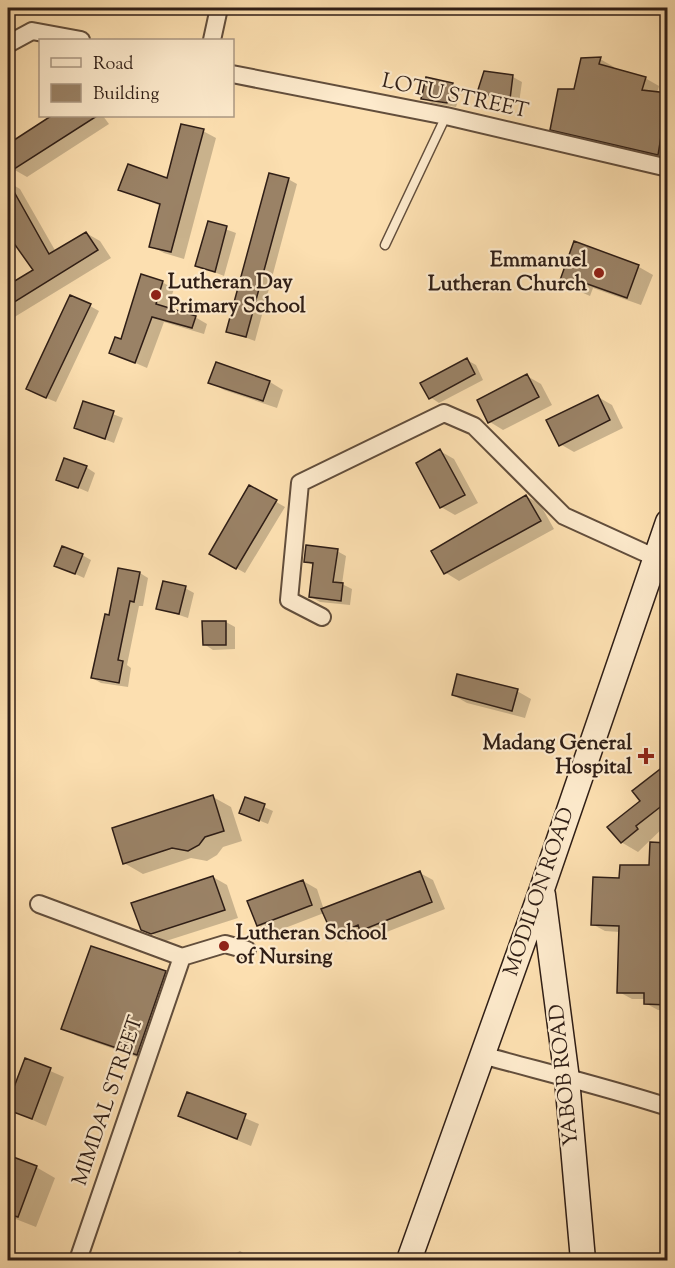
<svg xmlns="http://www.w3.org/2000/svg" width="675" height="1268" viewBox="0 0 675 1268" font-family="'Sorts Mill Goudy',serif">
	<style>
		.shadow { fill: #0003 }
		.building { fill: #9a8266; stroke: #2f1e16; stroke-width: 1.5 }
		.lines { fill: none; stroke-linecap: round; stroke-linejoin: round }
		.lane-casing { stroke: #624e3c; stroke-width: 11 }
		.street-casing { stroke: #624e3c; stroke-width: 20 }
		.secondary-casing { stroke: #2f1e16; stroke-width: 27 }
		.lane { stroke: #fdeacc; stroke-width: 8 }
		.street { stroke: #fdeacc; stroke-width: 16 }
		.secondary { stroke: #fdeacc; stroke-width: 24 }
		.poi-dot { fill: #8f2418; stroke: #fdeacc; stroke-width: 2 }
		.labels { text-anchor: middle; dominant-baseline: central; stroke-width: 4.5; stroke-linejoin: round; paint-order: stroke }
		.street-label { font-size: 21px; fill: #2f1e16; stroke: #fdeacc }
		.poi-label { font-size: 21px; font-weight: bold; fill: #2f1e16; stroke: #fdeacc; text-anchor: end }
	</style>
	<rect width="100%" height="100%" fill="#fcdfb0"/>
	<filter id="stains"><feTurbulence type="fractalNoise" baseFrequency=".00333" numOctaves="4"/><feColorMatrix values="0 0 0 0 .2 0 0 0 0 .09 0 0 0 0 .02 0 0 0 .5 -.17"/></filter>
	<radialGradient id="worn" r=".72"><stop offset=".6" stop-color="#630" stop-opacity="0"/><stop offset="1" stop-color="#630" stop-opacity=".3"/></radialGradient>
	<path class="shadow" d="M600,59l14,8 -1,2 32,9 14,8 -2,7 11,2v66l-103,-24 -13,-8 23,-38z
		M513,77l9,5 -3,21 -31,-6 -9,-5z
		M453,84l9,5 -6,18 -24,-4 -9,-5z
		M54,116h49l6,8 -82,53 -14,-8 -5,-9v-15z
		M203,131l13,7 -32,121 -20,-6 -13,-7 10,-40 -41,-17 48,-9z
		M288,179l9,5 -42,157 -27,-10z
		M8,182l12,7 36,63 30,-19 14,8 11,17 -103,63v-34l27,-17 -27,-38z
		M209,223l27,10 -12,43 -27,-11z
		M575,243l64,24 14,8 -12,30 -48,-17 -3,8 -29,-13z
		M162,282l12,7 -7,20 28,8 12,7 -3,10 -40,-12 -17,46 -37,-16 12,-11z
		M90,306l9,5 -43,91 -19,-8z
		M467,360l9,5 7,15 -44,23 -9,-6z
		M217,364l53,18 13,8 -6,18 -53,-18 -14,-8z
		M527,376l14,8 11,21 -49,25 -13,-8z
		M598,397l14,8 11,23 -49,24 -14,-8z
		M84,403l39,15 -9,25 -38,-15z
		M440,451l14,8 24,44 -23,12 -14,-8 -23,-44z
		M86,467l9,6 -7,19 -30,-13z
		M250,487l35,20 -40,66 -34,-19z
		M526,496l14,8 14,25 -95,52 -13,-8z
		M337,551l9,5 -4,28 10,5 -2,16 -30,-3 -9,-5 3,-31 -8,-5z
		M82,555l9,5 -7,18 -28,-13z
		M140,573l8,5 -5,28h-4l-12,59 4,3 -3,19 -27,-4 -9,-5 18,-61z
		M185,588l9,5 -6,25 -30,-10z
		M226,622l9,5v22l-22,1 -9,-6z
		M517,691l14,8 -6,19 -58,-15 -14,-8z
		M668,765v58l-30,29 -17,-10 21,-41z
		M213,797l18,10 11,34 -19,6 -6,8 -10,6 -16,-3 -48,16 -19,-11z
		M246,799l27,12 -5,13 -27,-11z
		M668,844v167l-10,-1 -13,-7v-4h-13l-13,-7 1,-60 -15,-1 -13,-7 29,-44 30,-13z
		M420,873l13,7 12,29 -71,28 -7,-4 -20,9 -13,-7 -10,-22 -52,20 -14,-8 45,-44 14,8 7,21z
		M213,877l14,8 11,33 -72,23 -24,-12z
		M165,972l14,8 -28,82 -74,-26 -14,-8z
		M25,1060l39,17 -18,49 -38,-17z
		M188,1094l71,30 -8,22 -72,-30z
		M8,1157l28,10 19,11 -19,49 -28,-11z
		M240,1251l15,9h-31z"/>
	<path class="building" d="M601,57l-2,7 47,13 -4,13 26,3 -10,62 -108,-25 8,-41h16l7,-31z
		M484,71l29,4 -3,24 -33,-6z
		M426,77l27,6 -6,20 -26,-4z
		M51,116h46l-89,57v-29z
		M181,124l23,5 -33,123 -22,-5 11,-43 -42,-14 10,-26 39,14z
		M269,173l20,5 -43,159 -20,-5z
		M8,181l41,73 37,-22 12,18 -90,56v-21l25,-15 -25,-35z
		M208,221l19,5 -12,46 -20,-6z
		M574,241l65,24 -12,33 -48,-17 -3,9 -17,-7z
		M141,274l22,7 -7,23 40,12 -4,12 -40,-11 -17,46 -26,-10 6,-16 6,2z
		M70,295l21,9 -45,94 -20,-9z
		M467,358l8,16 -46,25 -9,-16z
		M216,362l54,19 -7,20 -55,-18z
		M527,374l12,23 -51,26 -11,-23z
		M598,395l12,25 -51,26 -13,-26z
		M83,401l31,10 -9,28 -31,-11z
		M440,449l25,46 -25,13 -24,-45z
		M64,458l23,8 -9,22 -22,-8z
		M249,485l28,15 -41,69 -27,-15z
		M526,495l15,26 -97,53 -13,-23z
		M306,545l32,4 -5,33 10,1 -2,18 -32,-4 4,-34 -9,-1z
		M62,546l21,8 -8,20 -21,-8z
		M118,568l22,4 -6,30 -4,-1 -12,59 5,1 -4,22 -28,-5 14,-64 4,1z
		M163,581l23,5 -7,28 -23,-5z
		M202,621h24v24h-23z
		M457,674l61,15 -6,22 -60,-16z
		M668,763v38l-32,25 2,3 -17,14 -14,-16 33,-26 -8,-10z
		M213,795l11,36 -19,6 -6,8 -11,6 -16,-3 -49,16 -11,-36z
		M245,797l20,7 -6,17 -20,-8z
		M650,842l18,1v162l-24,-1v-11h-27l2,-67 -28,-1 2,-48 26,1 1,-13h29z
		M420,871l12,31 -72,29 -2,-6 -25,11 -12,-27z
		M213,876l12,34 -74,24 -10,-4 -10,-27z
		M303,880l9,25 -55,21 -10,-25z
		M91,946l75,25 -29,84 -76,-26z
		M25,1058l26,10 -19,51 -24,-9v-7z
		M187,1092l59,22 -9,25 -59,-23z
		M8,1155l29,11 -19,51 -10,-3z"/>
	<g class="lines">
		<defs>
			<path id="lane" d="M385,245l61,-129"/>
			<path id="street" d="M212,40l7,-32
				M8,44l24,-13 49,9
				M232,74l214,42 222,52
				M322,617l-33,-17 11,-117 144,-70 30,13 90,90 90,41
				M39,904l143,53 43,-13 22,6
				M482,1055c62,17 124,32 186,52
				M78,1260l104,-303"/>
			<path id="secondary" d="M543,895l24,184 16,181
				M409,1260l133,-371 126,-367"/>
		</defs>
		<use href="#lane" class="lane-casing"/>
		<use href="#street" class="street-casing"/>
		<use href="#secondary" class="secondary-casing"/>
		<use href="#lane" class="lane"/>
		<use href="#street" class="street"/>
		<use href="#secondary" class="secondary"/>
	</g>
	<g class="poi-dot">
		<circle cx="599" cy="273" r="6"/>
		<circle cx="156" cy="295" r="6"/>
		<path d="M643 747h6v6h6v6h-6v6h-6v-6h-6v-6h6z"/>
		<circle cx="224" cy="946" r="6"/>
	</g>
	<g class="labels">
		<g class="street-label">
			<text transform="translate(455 97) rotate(12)">LOTU STREET</text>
			<text transform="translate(540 892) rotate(-71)">MODILON ROAD</text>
			<text transform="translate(565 1075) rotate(-96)">YABOB ROAD</text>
			<text transform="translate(109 1101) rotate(-71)">MIMDAL STREET</text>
		</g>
		<g class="poi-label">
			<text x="587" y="261">Emmanuel<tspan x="587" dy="24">Lutheran Church</tspan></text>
			<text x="168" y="283" text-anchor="start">Lutheran Day<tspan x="168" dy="24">Primary School</tspan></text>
			<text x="632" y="744">Madang General<tspan x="632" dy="24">Hospital</tspan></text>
			<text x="236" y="934" text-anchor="start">Lutheran School<tspan x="236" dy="24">of Nursing</tspan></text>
		</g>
	</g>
	<rect width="675" height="1268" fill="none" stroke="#fcdfb0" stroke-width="30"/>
	<rect x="9" y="9" width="657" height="1250" fill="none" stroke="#2f1e16" stroke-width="3"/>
	<rect x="15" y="15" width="645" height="1238" fill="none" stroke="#2f1e16" stroke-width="1.5"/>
	<rect x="39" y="39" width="195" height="78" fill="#fdeacc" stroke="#ab9883" stroke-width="1.5"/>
	<rect x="51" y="58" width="30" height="9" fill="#fdeacc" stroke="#ab9883" stroke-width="1.5"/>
	<text x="93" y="69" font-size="18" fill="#2f1e16">Road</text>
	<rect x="51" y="84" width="30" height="18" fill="#9a8266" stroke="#ab9883" stroke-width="1.5"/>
	<text x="93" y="99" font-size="18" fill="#2f1e16">Building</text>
	<rect width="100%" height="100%" filter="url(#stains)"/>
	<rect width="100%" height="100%" fill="url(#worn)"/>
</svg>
